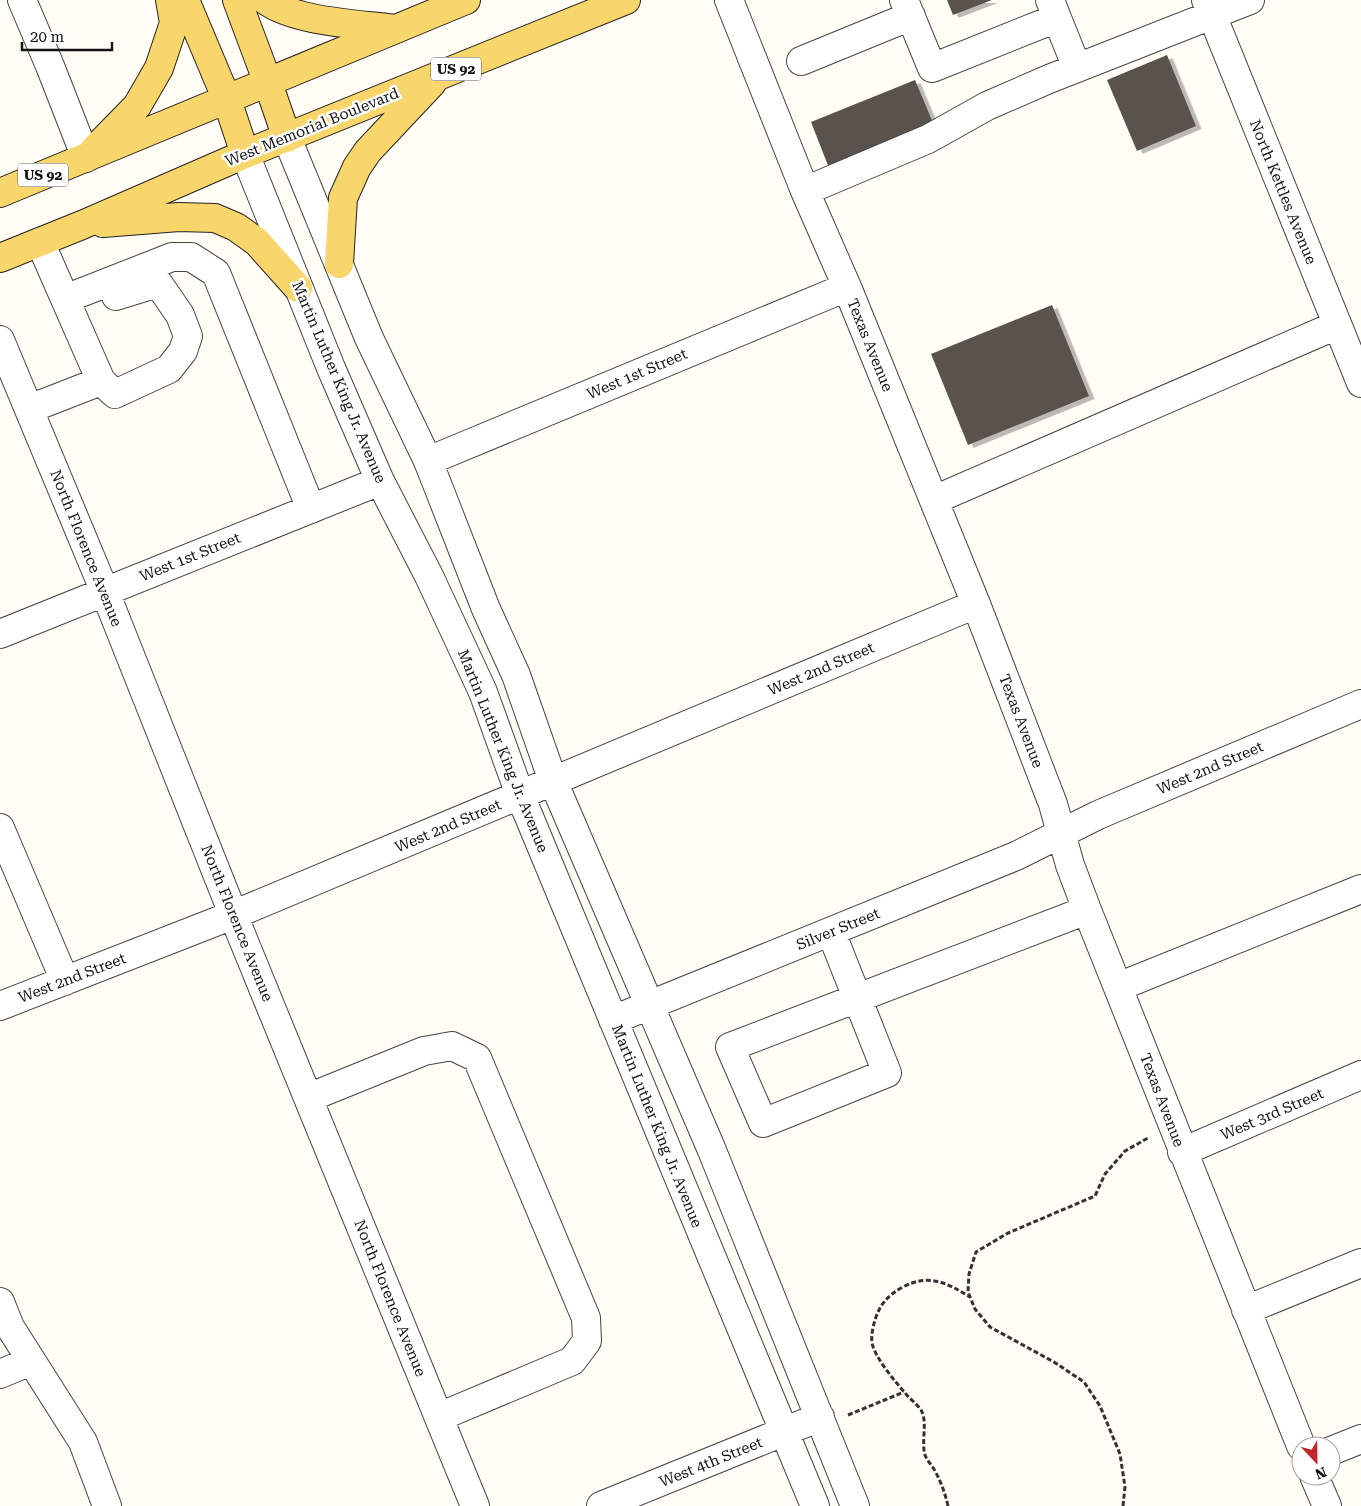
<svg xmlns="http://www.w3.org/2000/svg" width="1361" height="1506" viewBox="0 0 1361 1506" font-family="'Roboto Serif',serif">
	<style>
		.building { fill: #5a524d; filter: url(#shadow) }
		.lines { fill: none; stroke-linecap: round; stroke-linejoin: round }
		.minor-casing { stroke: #444; stroke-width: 30 }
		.major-casing { stroke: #222; stroke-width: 30 }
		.path { stroke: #333; stroke-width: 3; stroke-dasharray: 5 2.5; stroke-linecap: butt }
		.minor { stroke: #fff; stroke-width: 28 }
		.major { stroke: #f9d66b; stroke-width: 28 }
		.labels { text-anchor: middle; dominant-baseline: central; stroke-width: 5; stroke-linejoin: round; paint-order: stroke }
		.shield { fill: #fff; stroke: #585858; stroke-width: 1 }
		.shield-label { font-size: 14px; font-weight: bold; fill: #111 }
		.street-label { font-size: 15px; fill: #111; stroke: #fff }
	</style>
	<defs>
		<filter id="shadow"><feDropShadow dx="5.5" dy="3" stdDeviation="0" flood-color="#0004"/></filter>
	</defs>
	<rect width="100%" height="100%" fill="#fffdf5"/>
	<path class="building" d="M947,0h45l-39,15z
		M1167,55l29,71 -59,25 -30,-71z
		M915,80l19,45 -105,43 -18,-46z
		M1052,305l37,91 -121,49 -37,-91z"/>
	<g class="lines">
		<defs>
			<path id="minor" d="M22,0l28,66 36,92
				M729,0l76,191 42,96 129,317 77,200 17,61 17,45 214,536
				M904,0l28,68 125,-50 -7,-18
				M1206,0l155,383
				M1057,18l20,50
				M801,61l110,-45
				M287,138l82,200 59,123 13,33 45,115 30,66 37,106 158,367 144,358
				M245,154l86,214 49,113 49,95 54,116 37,103 295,711
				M805,191l123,-52 59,-33 62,-27 201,-79
				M40,242l61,139 14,13 54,-25 14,-18 5,-15 -8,-21 -22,-32 -42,13
				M65,299l107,-42h19l25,16 95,236
				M0,340l105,252 138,347 232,567
				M29,409l72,-28
				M428,461l419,-174
				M934,500l403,-175
				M0,634l380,-153
				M0,828l65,153
				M831,932l56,141 -124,50 -33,-76 357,-137
				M1118,987l243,-98
				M0,1006l233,-91 743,-311
				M613,1020l403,-164 82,-41 263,-111
				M308,1098l116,-47 28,-5 25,12 109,260 1,23 -15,20 -133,56
				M1182,1152l179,-77
				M0,1302l10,25 73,115 24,64
				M1246,1310l115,-47
				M0,1374l31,-13
				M1331,1451l30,-12
				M1314,1476l13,30
				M601,1506l219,-89"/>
			<path id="major" d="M185,0l42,100 18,54
				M237,0l31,83 19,55
				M265,0c30,22 93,24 130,29
				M94,150l43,-44 22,-38 15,-45 -4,-23
				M0,193l466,-193
				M103,223l76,-6 36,1 21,9 21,15 41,46
				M0,258l82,-33 163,-71 381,-154
				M339,264l4,-66 14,-31 11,-16 64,-68"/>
		</defs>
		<use href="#minor" class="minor-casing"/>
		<use href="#major" class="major-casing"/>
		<path class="path" d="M848,1415l56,-23
			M948,1506c-3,-13 -7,-24 -13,-35 -3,-6 -8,-10 -10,-16 -4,-14 3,-33 -4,-45 -4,-6 -11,-11 -16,-17 -10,-12 -30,-35 -33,-50 -1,-8 1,-16 3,-23 5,-16 13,-25 28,-33 26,-14 44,-4 67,10
			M1123,1506l2,-19 -5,-33 -20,-48 -16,-24 -30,-20 -64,-35 -15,-18 -7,-17 1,-18 7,-22 32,-19 87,-37 10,-22 20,-23 23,-13"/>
		<use href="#minor" class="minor"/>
		<use href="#major" class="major"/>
	</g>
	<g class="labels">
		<g class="shield">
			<rect x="431" y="57.5" width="50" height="23" rx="4"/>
			<rect x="18" y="163.5" width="50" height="23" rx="4"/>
		</g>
		<g class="shield-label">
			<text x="456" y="69">US 92</text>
			<text x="43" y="175">US 92</text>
		</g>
		<g class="street-label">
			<text transform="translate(312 127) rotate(-22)">West Memorial Boulevard</text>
			<text transform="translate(1283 192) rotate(68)">North Kettles Avenue</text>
			<text transform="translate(870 345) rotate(68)">Texas Avenue</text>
			<text transform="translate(637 374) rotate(-23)">West 1st Street</text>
			<text transform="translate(339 382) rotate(67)">Martin Luther King Jr. Avenue</text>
			<text transform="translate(86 548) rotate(68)">North Florence Avenue</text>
			<text transform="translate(190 557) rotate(-22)">West 1st Street</text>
			<text transform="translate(821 669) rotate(-23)">West 2nd Street</text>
			<text transform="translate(1021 721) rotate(69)">Texas Avenue</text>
			<text transform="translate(503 751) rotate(68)">Martin Luther King Jr. Avenue</text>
			<text transform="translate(1210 768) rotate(-23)">West 2nd Street</text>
			<text transform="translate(448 826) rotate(-23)">West 2nd Street</text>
			<text transform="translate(237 923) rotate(68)">North Florence Avenue</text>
			<text transform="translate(838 929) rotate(-22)">Silver Street</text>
			<text transform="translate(72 978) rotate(-21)">West 2nd Street</text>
			<text transform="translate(1162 1100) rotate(69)">Texas Avenue</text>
			<text transform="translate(1272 1114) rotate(-23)">West 3rd Street</text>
			<text transform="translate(657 1126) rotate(68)">Martin Luther King Jr. Avenue</text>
			<text transform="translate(390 1298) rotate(68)">North Florence Avenue</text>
			<text transform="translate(711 1462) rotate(-22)">West 4th Street</text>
		</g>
	</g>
	<g transform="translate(1316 1461) rotate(158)"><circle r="24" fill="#ffffff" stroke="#a0a0a0"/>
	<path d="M0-4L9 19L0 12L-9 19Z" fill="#c4262e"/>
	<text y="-8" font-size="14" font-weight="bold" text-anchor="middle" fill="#111111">N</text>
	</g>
	<path d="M22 42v8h90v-8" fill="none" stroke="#111111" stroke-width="2.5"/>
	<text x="30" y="42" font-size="15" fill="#111111" stroke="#ffffff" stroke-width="4" paint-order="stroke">20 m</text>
</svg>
